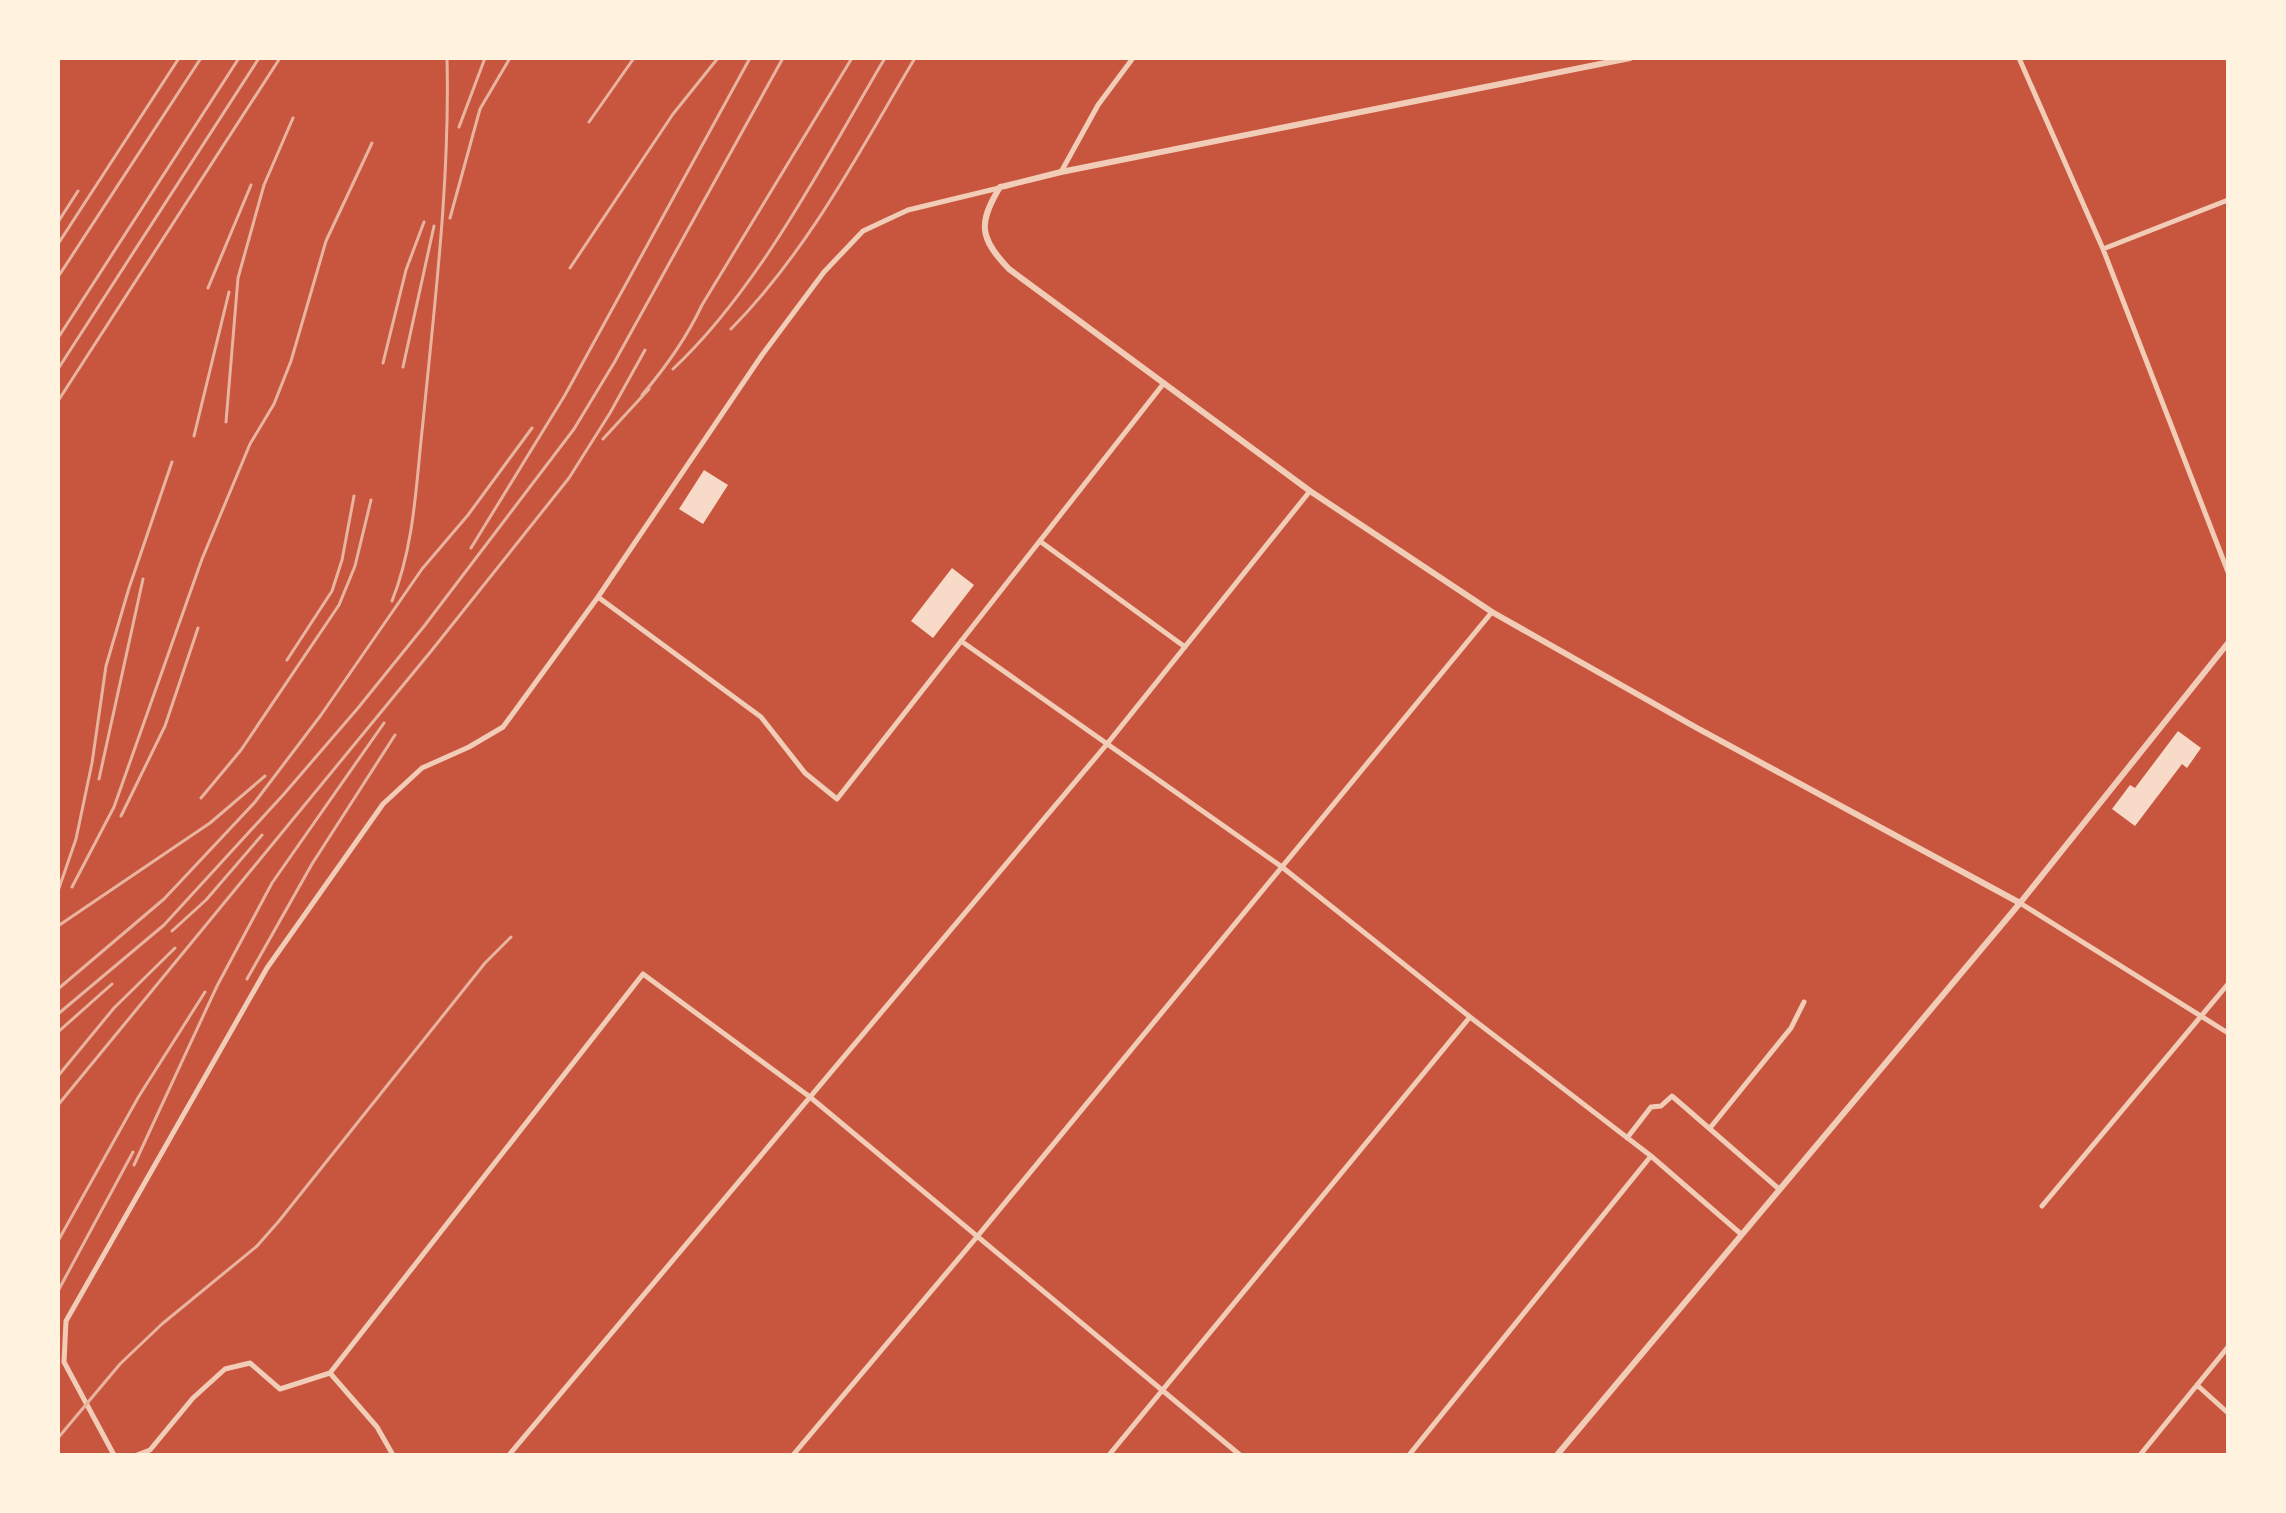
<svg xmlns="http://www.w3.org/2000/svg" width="2286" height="1513" viewBox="0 0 2286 1513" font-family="'Nunito Sans',sans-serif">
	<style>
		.building { fill: #f7dbc8 }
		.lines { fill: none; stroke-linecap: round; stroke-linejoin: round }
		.minor { stroke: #f1ccb7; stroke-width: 5 }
		.tertiary { stroke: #f1ccb7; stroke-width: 6 }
		.rail { stroke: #e9b49f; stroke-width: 3 }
	</style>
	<rect width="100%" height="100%" fill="#c8553d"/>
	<path class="building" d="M704,470l24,15 -25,39 -24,-15z
		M952,568l22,17 -41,53 -22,-17z
		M2178,731l23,17 -14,20 -5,-4 -47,62 -23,-17 18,-24 5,3z"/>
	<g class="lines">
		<path class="minor" d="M2019,58l84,191 125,323
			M1061,172l37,-67 35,-47
			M2103,249l125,-49
			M1041,542l144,105
			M598,597l163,120 44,56 32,26 327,-416
			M961,641l321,226 188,150 181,139 90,78
			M2020,903l208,130
			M1710,1128l81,-100 13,-26
			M1627,1138l24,-31 10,-1 11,-10 107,93
			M2042,1206l186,-222
			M330,1373l47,54 16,28
			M2197,1385l31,28
			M114,1455l-50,-93 2,-41 201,-353 116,-164 39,-36 47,-21 34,-20 95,-130 164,-242 62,-83 39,-41 45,-21 91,-22
			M137,1455l13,-5 43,-52 32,-29 25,-6 30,26 50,-16 313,-399 167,123 430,358
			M509,1455l598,-711 203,-253
			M793,1455l183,-217 516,-626
			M1109,1455l361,-438
			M1409,1455l242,-299
			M2140,1455l88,-108"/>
		<path class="tertiary" d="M1630,58l-569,114 -56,14 -5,1c-22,36 -21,51 9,82l301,222 182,121 205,116 323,175
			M1557,1455l463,-552 208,-260"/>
		<path class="rail" d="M589,122l45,-64
			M459,127l26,-69
			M450,218l30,-109 30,-51
			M58,222l20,-31
			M58,244l121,-186
			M570,268l103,-154 45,-56
			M58,277l143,-219
			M208,288l43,-103
			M731,329c77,-78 128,-177 184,-271
			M58,338l181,-280
			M383,363l23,-93 18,-48
			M403,367l31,-141
			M58,369l201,-311
			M673,369c86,-80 152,-210 212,-311
			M642,395c24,-28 44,-56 60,-90l150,-247
			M58,401l222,-343
			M226,422l12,-144 26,-93 29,-67
			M194,436l35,-144
			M603,439l46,-50
			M471,548l94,-153 185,-337
			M392,601c23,-58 24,-118 31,-179 12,-122 27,-242 24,-364
			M287,660l45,-69 10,-31 12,-64
			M99,779l44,-200
			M201,798l40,-48 98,-145 16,-39 16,-66
			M121,816l44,-90 33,-98
			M72,887l42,-80 88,-248 48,-115 24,-40 17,-43 35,-120 46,-98
			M58,891l18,-52 16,-76 14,-97 23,-78 43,-126
			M58,926l152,-103 55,-47
			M172,931l34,-31 56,-65
			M247,979l65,-115 83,-129
			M58,989l106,-90 91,-97 66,-87 101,-146 46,-54 64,-87
			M58,1014l106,-89 120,-131 74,-86 67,-83 149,-196 40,-66 169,-305
			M58,1032l54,-48
			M58,1076l56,-68 61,-60
			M58,1105l374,-455 137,-172 41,-65 35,-63
			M134,1165l83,-179 55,-103 112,-160
			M58,1241l81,-145 66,-104
			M58,1291l75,-139
			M58,1438l62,-74 42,-40 95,-78 22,-25 206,-258 26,-26"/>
	</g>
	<rect width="2286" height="1513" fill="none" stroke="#fff3e0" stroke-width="120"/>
</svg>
